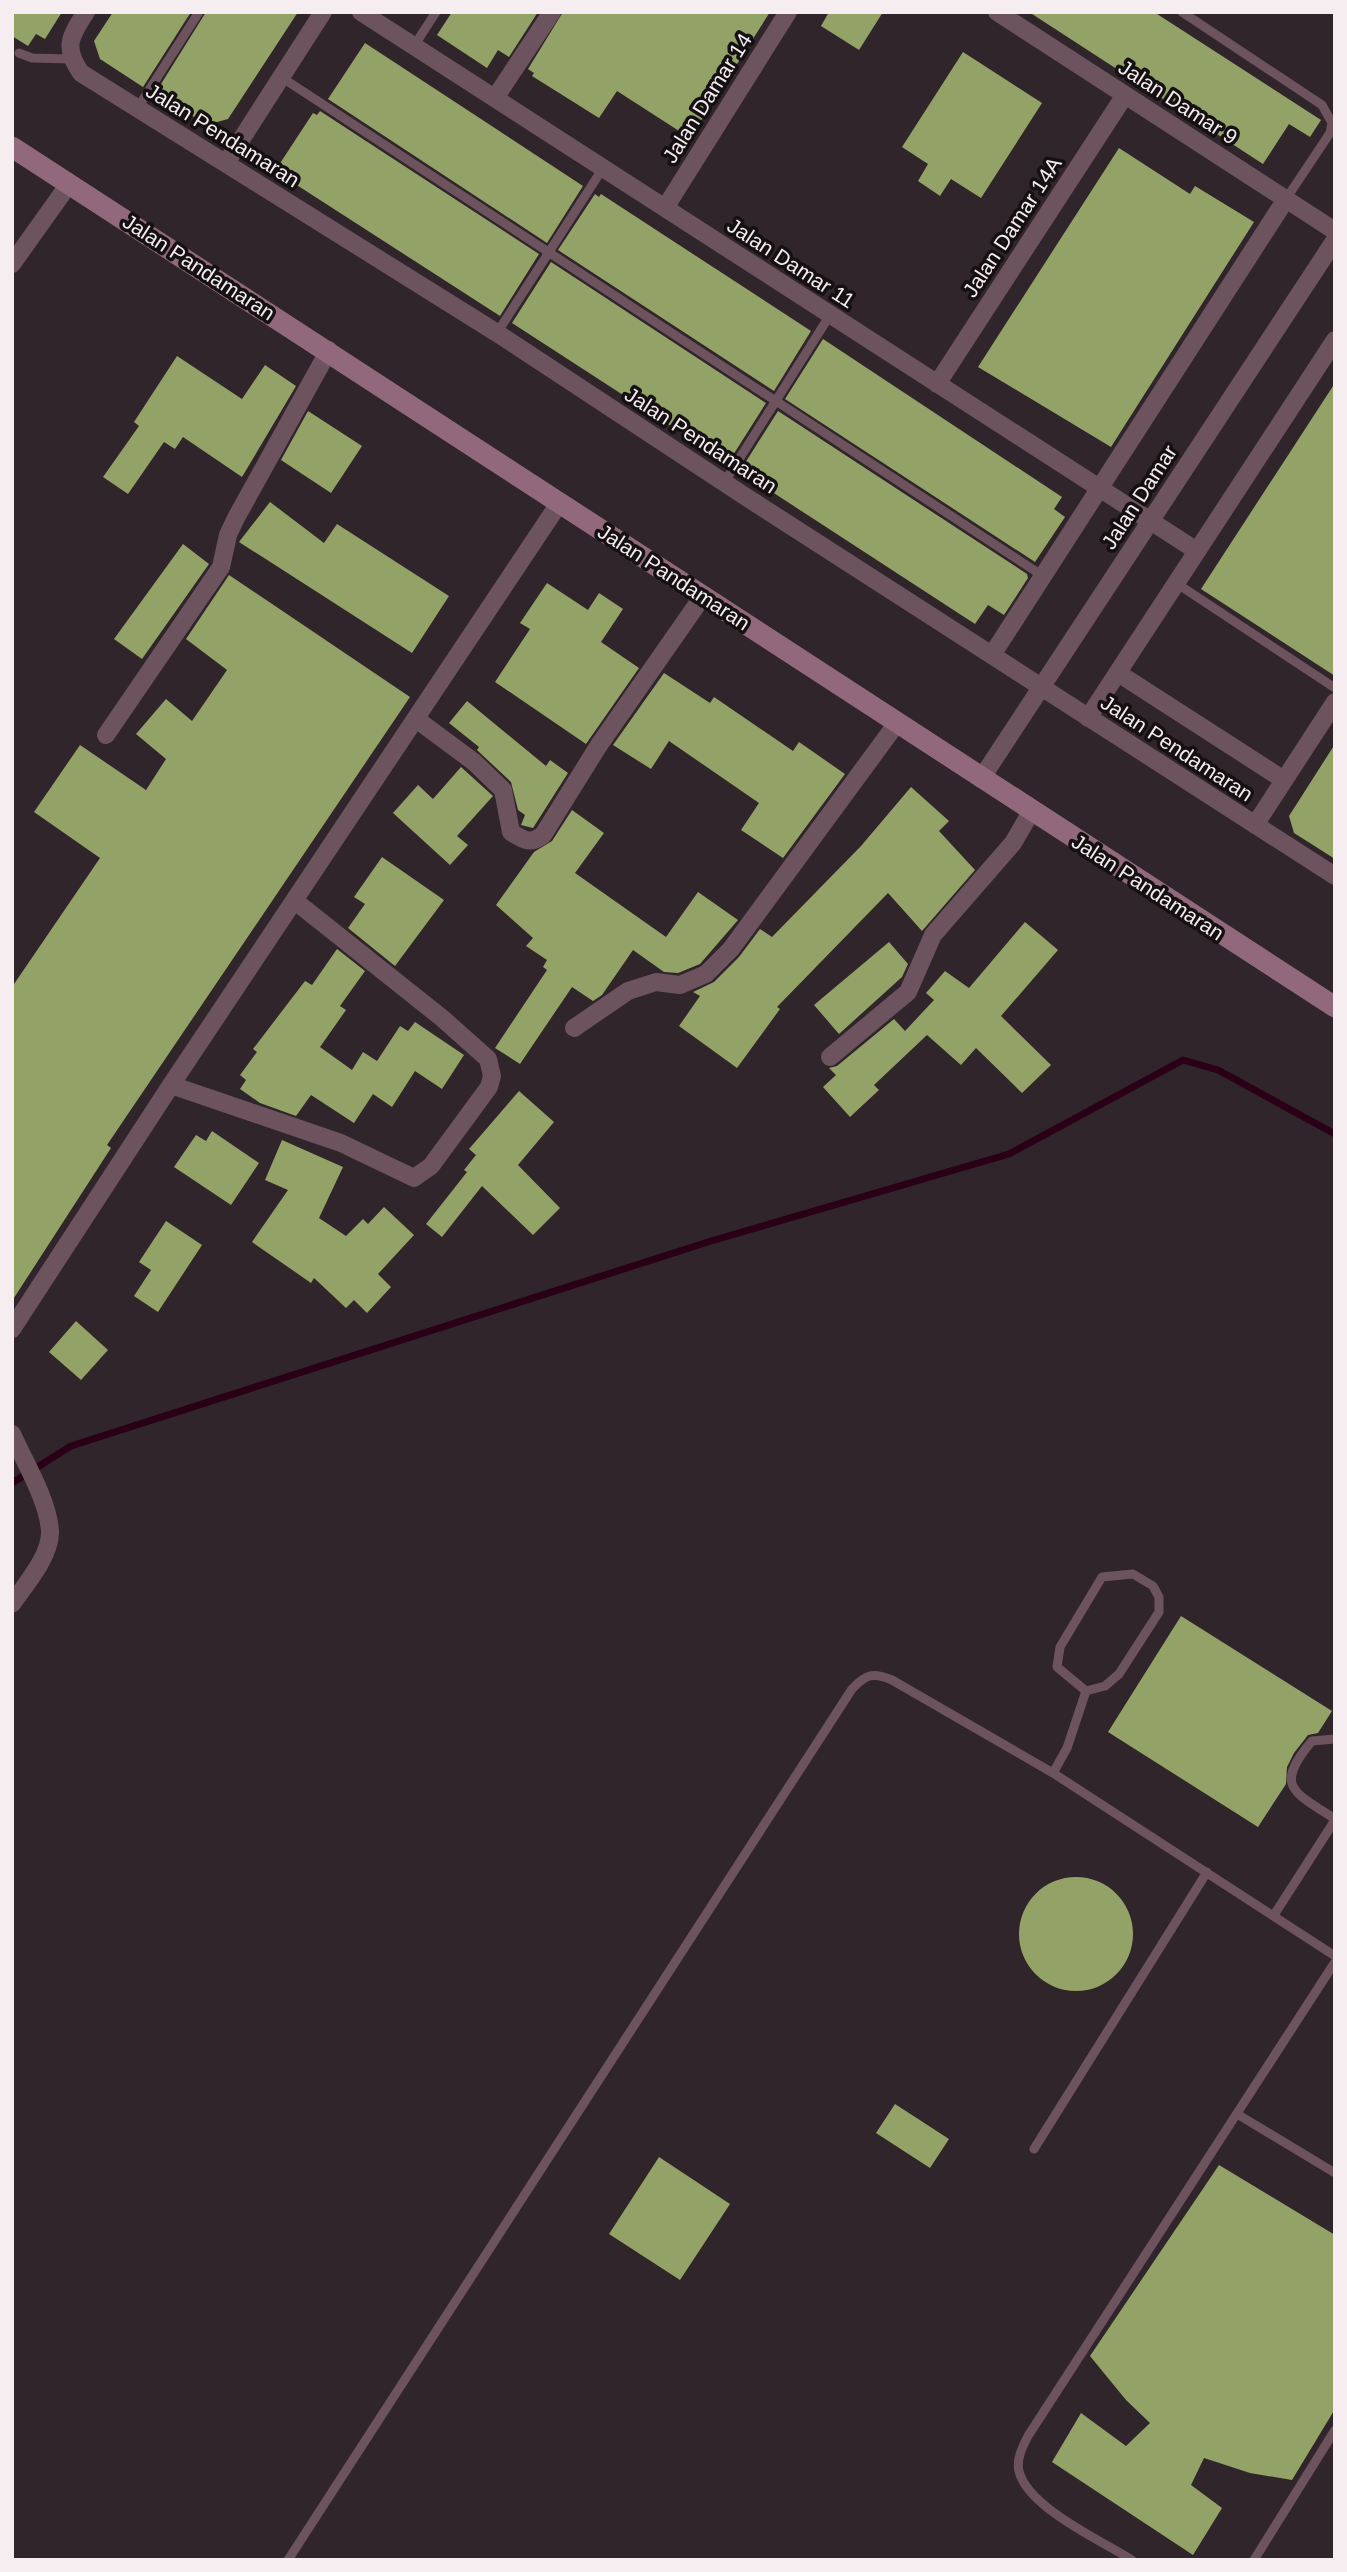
<svg xmlns="http://www.w3.org/2000/svg" width="1347" height="2572" viewBox="0 0 1347 2572" font-family="Helvetica,sans-serif">
	<style>
		.lines { fill: none; stroke-linecap: round; stroke-linejoin: round }
		.stream { stroke: #290016; stroke-width: 7 }
		.building { fill: #93a367 }
		.service { stroke: #6c535e; stroke-width: 9 }
		.minor { stroke: #6c535e; stroke-width: 18 }
		.secondary { stroke: #92697c; stroke-width: 21 }
		.labels { text-anchor: middle; dominant-baseline: central; stroke-width: 7; stroke-linejoin: round; paint-order: stroke }
		.street-label { font-size: 21px; fill: #f5edf0; stroke: #151012 }
	</style>
	<rect width="100%" height="100%" fill="#30252a"/>
	<g class="lines">
		<path class="stream" d="M12,1483l59,-37 640,-205 298,-87 174,-94 35,10 117,64"/>
	</g>
	<path class="building" d="M12,12h50l-17,27 -9,-5 -8,12 -16,-10z
		M113,12h78l-48,75 -43,-28 -6,-18z
		M206,12h92l-70,107 -22,6 -50,-33z
		M452,12h86l-29,45 -11,-7 -11,18 -50,-33z
		M563,12h207l-80,126 -73,-47 -18,27 -67,-42 2,-3 -6,-4z
		M829,12h54l-24,38 -38,-24z
		M1029,12h125l167,108 -11,17 -21,-13 -26,40z
		M365,43l218,143 -36,57 -219,-144z
		M963,52l79,51 -61,95 -30,-19 -11,17 -22,-15 10,-17 -26,-17z
		M320,111l219,143 -39,62 -225,-145 38,-58 4,2z
		M1119,148l71,46 5,-8 59,36 -143,225 -133,-80z
		M595,194l4,3 2,-3 210,137 -37,60 -216,-141z
		M551,262l215,141 -38,60 -216,-140z
		M823,339l239,158 -8,12 11,8 -30,45 -250,-163z
		M177,356l65,43 23,-34 31,21 -54,91 -59,-40 -8,12 -11,-7 -36,52 -25,-17 36,-51 -5,-4z
		M1335,383v293l-134,-87z
		M308,411l54,35 -31,47 -50,-33z
		M778,411l249,163 1,4 -24,37 -16,-10 -13,19 -235,-153z
		M270,502l54,41 13,-19 112,72 -37,57 -173,-111z
		M183,544l26,20 -67,95 -28,-20z
		M229,575l181,122 -303,448 4,3 -99,153v-314l88,-129 -66,-46 46,-67 66,45 20,-31 -30,-25 30,-35 26,22 35,-51 -41,-31z
		M547,583l41,27 11,-17 24,16 -22,33 38,26 -53,76 -91,-62 35,-53 -10,-6z
		M664,673l46,30 4,-6 79,54 6,-9 46,32 -62,84 -42,-28 18,-27 -90,-62 -18,28 -38,-24z
		M467,701l79,65 4,-6 18,13 -35,55 -12,-3 4,-10 -7,-5 -7,-28 -34,-32 2,-3 -30,-24z
		M1335,744v115l-41,-26 -5,-17z
		M461,767l32,29 -36,40 11,9 -18,20 -57,-52 25,-28 15,14z
		M911,787l38,34 -10,10 36,39 -53,61 -34,-38 -111,114 3,2 -43,59 -58,-42 21,-30 -7,-4 21,-10 25,-25 21,-28 12,8 89,-91z
		M572,810l32,23 -29,40 91,64 32,-45 40,28 -38,44 -22,9 -14,-1 -31,-22 -31,45 -9,6 -21,-14 -52,77 -25,-16 52,-78 -4,-3 4,-7 -21,-14 7,-8 -37,-33 38,-53 18,-11z
		M382,857l62,43 -49,66 -47,-38 17,-24 -11,-7z
		M1025,922l33,28 -57,66 50,49 -29,28 -46,-45 -15,17 -34,-30 -53,50 5,5 -29,27 -27,-30 13,-12 -7,-7 8,-2 57,-47 11,12 29,-31 -8,-7 19,-22 24,17z
		M889,942l19,22 -6,13 -63,57 -25,-29z
		M337,949l28,22 -25,35 6,4 -26,37 32,23 11,-18 14,9 23,-35 8,5 7,-9 49,33 -22,34 -27,-18 -23,36 -19,-13 -19,29 -43,-28 -15,21 -36,-13 -20,-14 6,-9 -6,-5 17,-23 -4,-3 52,-68 7,4z
		M519,1091l35,31 -36,43 42,43 -27,27 -51,-49 -40,51 -16,-13 41,-52 -3,-2 12,-15 -7,-6z
		M212,1131l47,32 -28,42 -57,-38 22,-32 10,6z
		M282,1140l61,27 -24,51 27,18 17,-17 5,5 16,-17 30,28 -36,39 13,13 -24,26 -13,-13 -8,8 -32,-30 -3,5 -59,-41 36,-52 -23,-10z
		M166,1221l36,24 -44,67 -24,-16 17,-26 -12,-8z
		M76,1321l32,29 -27,30 -32,-28z
		M1181,1616l151,95 -14,22 -10,2 -14,18 -7,14 -1,17 -28,43 -150,-95z
		M1019 1934a57 57 0 1 1 114 0a57 57 0 1 1-114 0Z
		M895,2104l54,35 -19,29 -54,-35z
		M659,2157l71,47 -50,76 -71,-46z
		M1219,2165l116,70v174l-43,71 -42,-7 -46,-15 -13,27 31,23 -29,47 -141,-93 29,-49 45,33 24,-23 -24,-23 -36,-44z"/>
	<g class="lines">
		<path class="service" d="M1182,12l140,93 10,18 -2,10 -44,66
			M414,46l22,-34
			M19,53l13,5 39,1
			M281,77l762,499
			M137,109l62,-97
			M497,333l106,-165
			M724,483l106,-168
			M1176,583l159,105
			M1335,1739l-23,2c-39,46 -18,51 23,78
			M1053,1773l14,-25 19,-57 -29,-24 3,-20 42,-70 31,-3 20,12 6,11v15l-40,62 -14,12 -19,5
			M1274,1915l61,-95
			M1237,2114l98,59
			M1034,2149l173,-277
			M288,2560l564,-871c14,-15 21,-17 40,-9l161,93 282,183
			M1132,2560c-30,-19 -105,-53 -113,-89 -3,-12 4,-25 9,-35l307,-474
			M1254,2560l81,-130"/>
		<path class="minor" d="M86,12c-16,24 -23,36 -5,61l416,260 246,162 592,381
			M361,12l836,539
			M997,12l338,219
			M495,98l57,-86
			M226,163l97,-151
			M665,208l123,-196
			M12,264l57,-80
			M937,384l188,-289
			M992,655l294,-456
			M1118,673l166,107
			M1088,718l247,-378
			M416,719l58,43 29,28 8,42c13,8 19,13 32,3l56,-90 104,-149
			M106,735l115,-168 7,-32 8,-17 93,-168
			M981,779l354,-539
			M1255,825l80,-123
			M574,1028l54,-37 28,-9 24,3 26,-11 25,-25 166,-226
			M830,1057l78,-65 25,-57 80,-92 18,-31
			M171,1085l170,58 73,35 17,-12 58,-79 3,-11 -4,-17 -46,-41 -147,-117
			M12,1329l159,-244 389,-583
			M12,1434c13,29 36,66 38,97 1,25 -25,54 -38,73"/>
		<path class="secondary" d="M12,147l1323,860"/>
	</g>
	<g class="labels">
		<g class="street-label">
			<text transform="translate(707 98) rotate(-58)">Jalan Damar 14</text>
			<text transform="translate(1178 102) rotate(33)">Jalan Damar 9</text>
			<text transform="translate(223 135) rotate(32)">Jalan Pendamaran</text>
			<text transform="translate(1012 227) rotate(-57)">Jalan Damar 14A</text>
			<text transform="translate(791 263) rotate(33)">Jalan Damar 11</text>
			<text transform="translate(199 267) rotate(33)">Jalan Pandamaran</text>
			<text transform="translate(701 440) rotate(33)">Jalan Pendamaran</text>
			<text transform="translate(1139 497) rotate(-57)">Jalan Damar</text>
			<text transform="translate(674 577) rotate(33)">Jalan Pandamaran</text>
			<text transform="translate(1177 748) rotate(33)">Jalan Pendamaran</text>
			<text transform="translate(1148 887) rotate(33)">Jalan Pandamaran</text>
		</g>
	</g>
	<rect width="1347" height="2572" fill="none" stroke="#f5edf0" stroke-width="28"/>
</svg>
